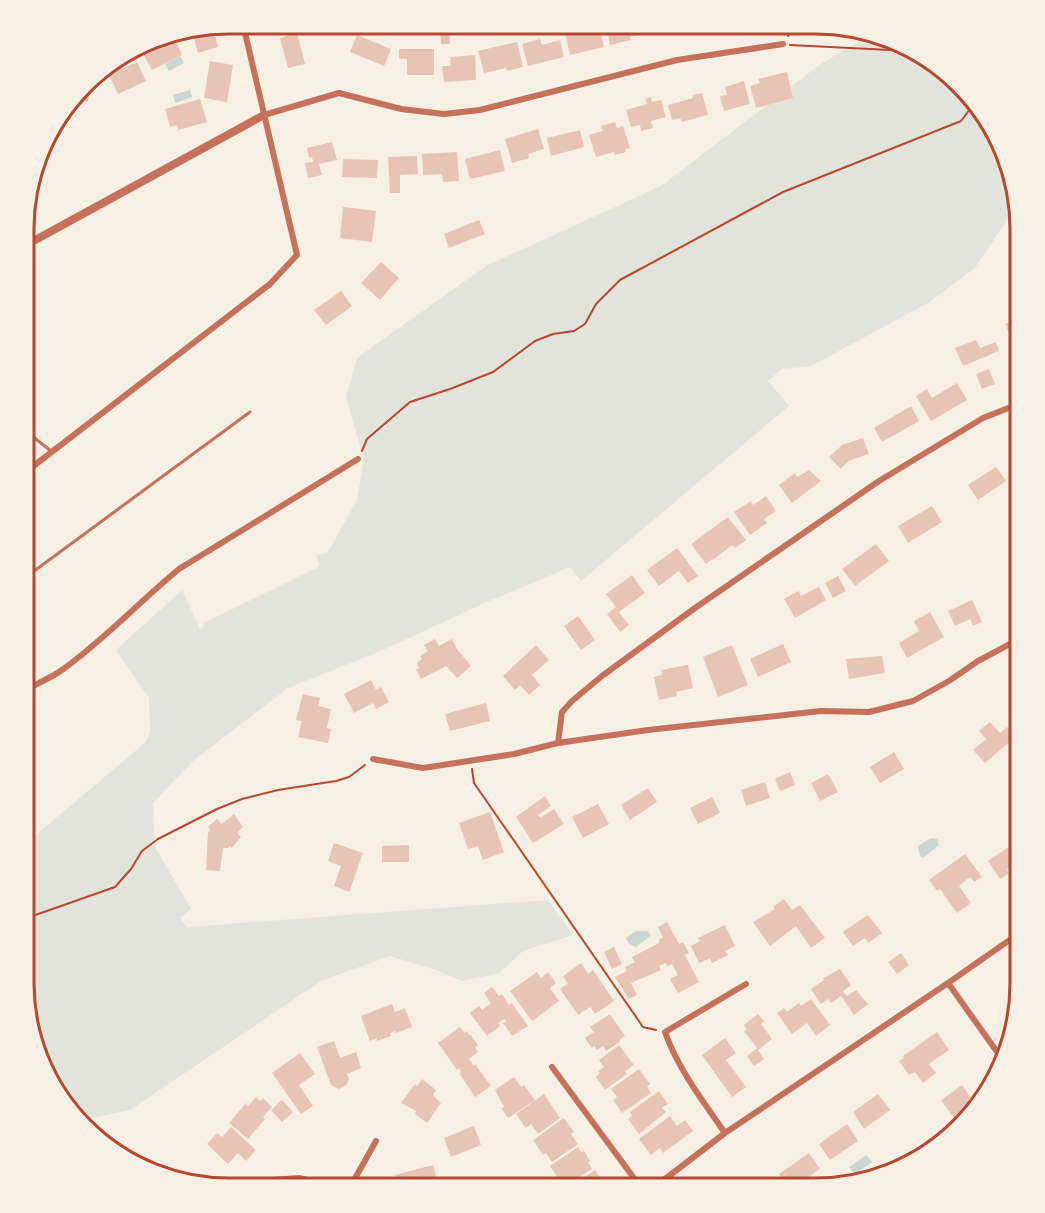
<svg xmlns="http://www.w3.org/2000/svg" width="1045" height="1213" viewBox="0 0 1045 1213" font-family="Karla,sans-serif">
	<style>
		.green { fill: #e2e4dc }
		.water { fill: #c9d6d2 }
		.building { fill: #e6c5b7 }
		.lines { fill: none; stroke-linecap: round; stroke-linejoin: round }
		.path { stroke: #b5482f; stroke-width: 2 }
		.service { stroke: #c5725c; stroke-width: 3 }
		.minor { stroke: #c5725c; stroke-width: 6 }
		.tertiary { stroke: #c5725c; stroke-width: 8 }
		.rim { fill: none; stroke: #b5482f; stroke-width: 3 }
	</style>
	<rect width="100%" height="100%" fill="#f6efe4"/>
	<path class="green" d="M870,36l60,23 63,68 22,81 -40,60 -47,35 -117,63 -29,3 -14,12 21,25 -208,175 -11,-14 -90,38 -97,45 -95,38 -95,73 -40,42 2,44 36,62 -11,9 7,9 361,-27 25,35 -50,16 -24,22 -37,8 -26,-11 -46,-14 -69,25 -191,129 -47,10 -31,-34 -28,-102 1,-140 121,-102 4,-10 -1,-34 -33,-48 66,-60 18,39 3,-1 1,-5 116,-57 -4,-11 11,-1 30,-54 7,-41 -18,-62 11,-39 129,-92 175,-80 161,-123z"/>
	<path class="water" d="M180,56l4,7 -15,8 -4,-7z
		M190,90l2,7 -17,6 -2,-8z
		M931,838l6,1 2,6 -16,13 -3,-2 -2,-10z
		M641,931h6l4,4 -15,12 -7,-3 -3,-6 8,-6z
		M866,1155l6,7 -17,12 -6,-7z"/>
	<path class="building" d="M276,24h16v1l-15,4z
		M440,25h10v19h-9z
		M609,25h30l2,9 -11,3 1,3 -21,5 -3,-17 3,-1z
		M213,27l5,20 -20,6 -6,-23z
		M591,27l1,4 8,-2 4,18 -34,8 -5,-21z
		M297,33l8,31 -17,4 -8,-30z
		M357,35l34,14 -7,17 -34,-14z
		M174,38l8,17 -30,15 -9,-16z
		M540,39l2,6 18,-5 4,17 -36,9 -6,-22z
		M517,42l6,25 -16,4 -1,-3 -22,5 -6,-22z
		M399,49h35v26h-27v-16h-8z
		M475,55l1,25 -32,2 -2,-16h9l-1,-9z
		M210,61l23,4 -6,37 -23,-4z
		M137,62l9,19 -28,13 -9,-19z
		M787,72l6,26 -37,10 -6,-22 10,-3 -2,-4z
		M91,79l-3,23 -14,-2z
		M744,81l6,23 -26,7 -4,-15 7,-1 -2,-8z
		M702,93l6,22 -26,7 -2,-4 -8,2 -4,-15 25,-7 -1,-3z
		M651,97l1,5 9,-2 5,17 -15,4 2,7 -12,3 -1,-6 -9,2 -5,-17 21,-6 -2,-5z
		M200,99l7,23 -29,8 -1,-5 -7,2 -5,-18z
		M615,122l2,6 6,-2 7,22 -5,1 1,3 -11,3 -1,-3 -18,5 -7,-22 14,-4 -2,-5z
		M538,129l6,20 -16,5 1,4 -17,5 -7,-24z
		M580,130l4,17 -33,9 -4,-18z
		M332,142l5,18 -18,4 3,11 -14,3 -3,-15 8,-1 -1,-5 -3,1 -2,-10z
		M500,150l5,21 -35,8 -5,-20z
		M457,152l2,29 -16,1 -1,-8 -19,1 -1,-21z
		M417,156l1,18 -18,1v18h-10l-2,-36z
		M343,159l35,1 -1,18 -35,-1z
		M343,207l33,4 -4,31 -32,-4z
		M479,220l6,14 -36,14 -5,-14z
		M381,262l18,16 -19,22 -19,-17z
		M341,291l11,15 -26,19 -12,-15z
		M1021,317v23l-7,3 -9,-19z
		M976,340l4,8 16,-6 3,9 -36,15 -8,-18z
		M989,369l6,15 -13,5 -6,-15z
		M957,383l10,17 -36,21 -15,-25 11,-7 5,9z
		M911,406l8,15 -37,21 -8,-14z
		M863,438l6,16 -21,7 -7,8 -12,-12 13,-12z
		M1021,444v17l-8,-7z
		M996,467l10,14 -28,19 -10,-15z
		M809,470l12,11 -29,22 -13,-18 16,-12 2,4z
		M766,496l10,15 -12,8 3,4 -17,12 -16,-23 17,-11 2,4z
		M932,506l10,16 -34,21 -10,-17z
		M728,517l18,23 -11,8 -3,-3 -19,15 -1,-1 -6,5 -15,-20z
		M876,544l13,17 -34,25 -13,-17z
		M677,548l21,28 -10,7 -9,-12 -20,15 -12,-16z
		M632,575l13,18 -26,19 10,13 -9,7 -13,-18 9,-7 -10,-13z
		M838,576l8,15 -13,7 -8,-15z
		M819,587l7,13 -31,18 -11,-19 14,-8 3,5z
		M972,600l10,22 -9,4 -3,-7 -15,7 -7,-15z
		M930,612l14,25 -37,21 -8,-15 20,-12 -5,-10z
		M578,616l17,24 -14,10 -17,-24z
		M435,639l4,7 13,-7 5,10 14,17 -14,12 -11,-12 -25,13 -5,-10 3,-1 -2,-5 5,-4 -2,-3 8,-5 -4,-6z
		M783,644l8,18 -33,15 -8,-18z
		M536,645l13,15 -17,15 8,10 -11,10 -9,-10 -5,5 -12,-14z
		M732,645l16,40 -30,12 -15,-40z
		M882,656l3,17 -36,6 -3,-20z
		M688,665l5,23 -17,4 1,4 -18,4 -5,-23 8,-2 -1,-5z
		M371,680l5,10 5,-3 8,15 -13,7 -3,-6 -19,10 -10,-19z
		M303,694l17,4 -2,8 13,3 -4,19 4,1 -3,14 -30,-6 4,-16 -6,-1z
		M486,703l4,18 -40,10 -5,-17z
		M990,722l10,11 7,-6 8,10 -30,26 -12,-13 13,-11 -7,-8z
		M894,752l10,17 -24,14 -10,-16z
		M790,772l5,13 -15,6 -5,-12z
		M828,774l10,18 -18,9 -9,-18z
		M765,782l5,16 -24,8 -5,-16z
		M648,788l9,14 -27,18 -9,-15z
		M545,796l6,10 -13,9 2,3 14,-9 10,15 -31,19 -17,-26z
		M712,797l8,16 -22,11 -8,-16z
		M598,804l11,20 -26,14 -11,-21z
		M490,812l14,40 -21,8 -5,-14 -10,3 -9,-26z
		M234,814l9,13 -6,6 4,4 -9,11 -2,-2 -2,2h-5l-3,23 -14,-1 2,-38 3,-2 -3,-3 9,-8 5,5z
		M334,843l29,10 -14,39 -15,-6 7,-20 -13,-5z
		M1013,844l8,12v23l-6,-13 -3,2 -1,-2 -4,3 2,4 -9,6 -12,-18z
		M409,845v17h-27v-16z
		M965,854l17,23 -8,5 -4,-5 -11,9 12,17 -14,10 -17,-24 -3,2 -8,-11z
		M784,899l8,11 8,-5 25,33 -14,10 -15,-22 -26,20 -17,-24 22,-13 -2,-2z
		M868,915l14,18 -14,10 -3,-5 -12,8 -10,-14z
		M667,922l12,22 4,-2 6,11 -4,2 14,27 -21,11 -8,-14 8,-4 -6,-11 -5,2 -1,-3 -7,3 2,4 -30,13 6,12 -8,4 -14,-22 12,-6 -2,-4 10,-5 -3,-5 27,-14v-3l4,-3 -5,-10z
		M725,925l10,21 -10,5 3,4 -16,8 -2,-5 -11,5 -8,-17 9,-5 -2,-3z
		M614,947l8,17 -10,5 -8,-17z
		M901,953l8,12 -12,9 -9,-12z
		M581,963l7,11 5,-4 21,31 -19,13 -5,-7 -12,8 -18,-26 8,-5 -5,-8z
		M840,969l11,16 -8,6 4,5 9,-6 12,14 -14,11 -13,-19 -10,7 -3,-4 -7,5 -10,-15 13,-9 -1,-2z
		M537,972l4,6 7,-6 8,11 -6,5 9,13 -27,20 -22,-30z
		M492,987l7,9 3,-2 7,11 3,-2 16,23 -16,10 -9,-13 3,-2 -2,-2 -6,4 2,3 -13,10 -17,-23 9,-7 3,4 9,-7 -7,-10z
		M811,999l19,26 -14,11 -9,-13 -15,11 -15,-21 7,-5 3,4 12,-9 2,3z
		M392,1004l3,8 10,-4 7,19 -16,6 -1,-2 -5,2 1,3 -14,5v-3l-7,3 -9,-25z
		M610,1014l15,22 -6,4 1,2 -14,9 -3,-5 -6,4 -3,-4 -2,2 -7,-10 9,-6 -4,-5z
		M758,1014l6,7 -3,3 11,15 -14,11 6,9 -10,7 -7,-10 10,-8 -13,-17 3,-2 -3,-4z
		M460,1027l4,6 3,-2 2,4 1,-1 8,11 -3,2 3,5 -9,7 5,7 1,-2 16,22 -16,11 -16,-24 2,-1 -2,-4 -2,2 -19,-27z
		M937,1032l12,18 -20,14 7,9 -13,10 -8,-11 -6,3 -10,-14 5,-3 -1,-2z
		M725,1038l11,15 -10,7 20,27 -14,10 -30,-42z
		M334,1041l6,17 16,-6 5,16 -14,6 2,5 -2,5 -8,5 -8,-4 -14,-38z
		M619,1045l15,20 -9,6 2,3 -22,16 -9,-13 4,-4 -2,-2 6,-4 -5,-7z
		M300,1053l15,21 -16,11 14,21 -12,8 -29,-41z
		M639,1069l11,15 -3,2 4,7 -29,20 -9,-13 4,-3 -6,-8z
		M514,1077l7,10 3,-2 11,15 -27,18 -7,-10 3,-1 -9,-17z
		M422,1079l14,11 -3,5 8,8 -14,20 -12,-9 1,-3 -15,-8 14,-19 2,2z
		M962,1085l9,13 -4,2 7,9 -16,15 -17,-24z
		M659,1091l9,13 -6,4 4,4 -27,22 -11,-15 4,-3 -2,-4z
		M544,1094l16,24 -22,16 -7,-10 -5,4 -10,-14z
		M878,1094l12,16 -26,19 -11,-17z
		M256,1097l4,4 3,-3 9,9 -9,10 2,2 -17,20 -19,-16 17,-20 2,3z
		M282,1100l11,12 -11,10 -11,-12z
		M670,1116l7,10 8,-6 8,11 -30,22 -3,-5 -9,7 -12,-16z
		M564,1118l10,14 -3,2 7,10 -26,18 -6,-9 -3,2 -10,-15z
		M847,1124l11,17 -28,19 -11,-16z
		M474,1126l7,19 -30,12 -7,-19z
		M231,1127l25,23 -10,11 -8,-8 -10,11 -21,-20 10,-11 5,4z
		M578,1147l3,5 3,-1 6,10 -2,1 4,7 -28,18 -14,-21z
		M809,1153l11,16 -28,20h-3l-10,-15z
		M433,1165l5,19 -18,5h-22l-3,-14z
		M595,1170l12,19h-40z
		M774,1180l6,9h-18z"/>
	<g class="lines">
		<path class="path" d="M788,36l6,-10
			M790,45l120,6
			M362,451l5,-12 43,-37 40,-13 43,-17 42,-31 18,-7 21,-3 11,-7 11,-20 24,-24 163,-88 178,-71 12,-16
			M472,769l2,14 169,244 13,3
			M24,919l91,-32 16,-18 11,-18 16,-12 59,-30 25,-10 36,-9 58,-9 13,-4 16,-12"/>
		<path class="service" d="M27,432l24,19
			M26,577l224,-165"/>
		<path class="minor" d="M264,115l75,-22 62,16 43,5 36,-4 197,-50 106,-16
			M27,471l243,-187 27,-29 -54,-231
			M25,690c13,-7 26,-12 37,-20 42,-30 77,-68 117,-101l179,-110
			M558,743l4,-31 10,-11 30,-25 93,-68 184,-127 104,-63 38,-15
			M373,759l50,9 91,-14 44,-11 90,-13 173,-19 48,1 44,-11 36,-20 29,-20 43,-23
			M948,983l52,73
			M552,1067l90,122
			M725,1133c-22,-32 -47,-64 -60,-101l81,-48
			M255,1189l16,-9 28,-2 48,11
			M349,1189l27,-48
			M652,1189l73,-56 223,-150 73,-51"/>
		<path class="tertiary" d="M28,244l236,-129"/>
	</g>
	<path d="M0 0H1045V1213H0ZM229 34H815A195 195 0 0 1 1010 229V983A195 195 0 0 1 815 1178H229A195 195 0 0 1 34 983V229A195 195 0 0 1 229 34Z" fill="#f6efe4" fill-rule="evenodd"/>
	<path class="rim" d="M229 34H815A195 195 0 0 1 1010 229V983A195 195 0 0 1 815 1178H229A195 195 0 0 1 34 983V229A195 195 0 0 1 229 34Z"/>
</svg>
